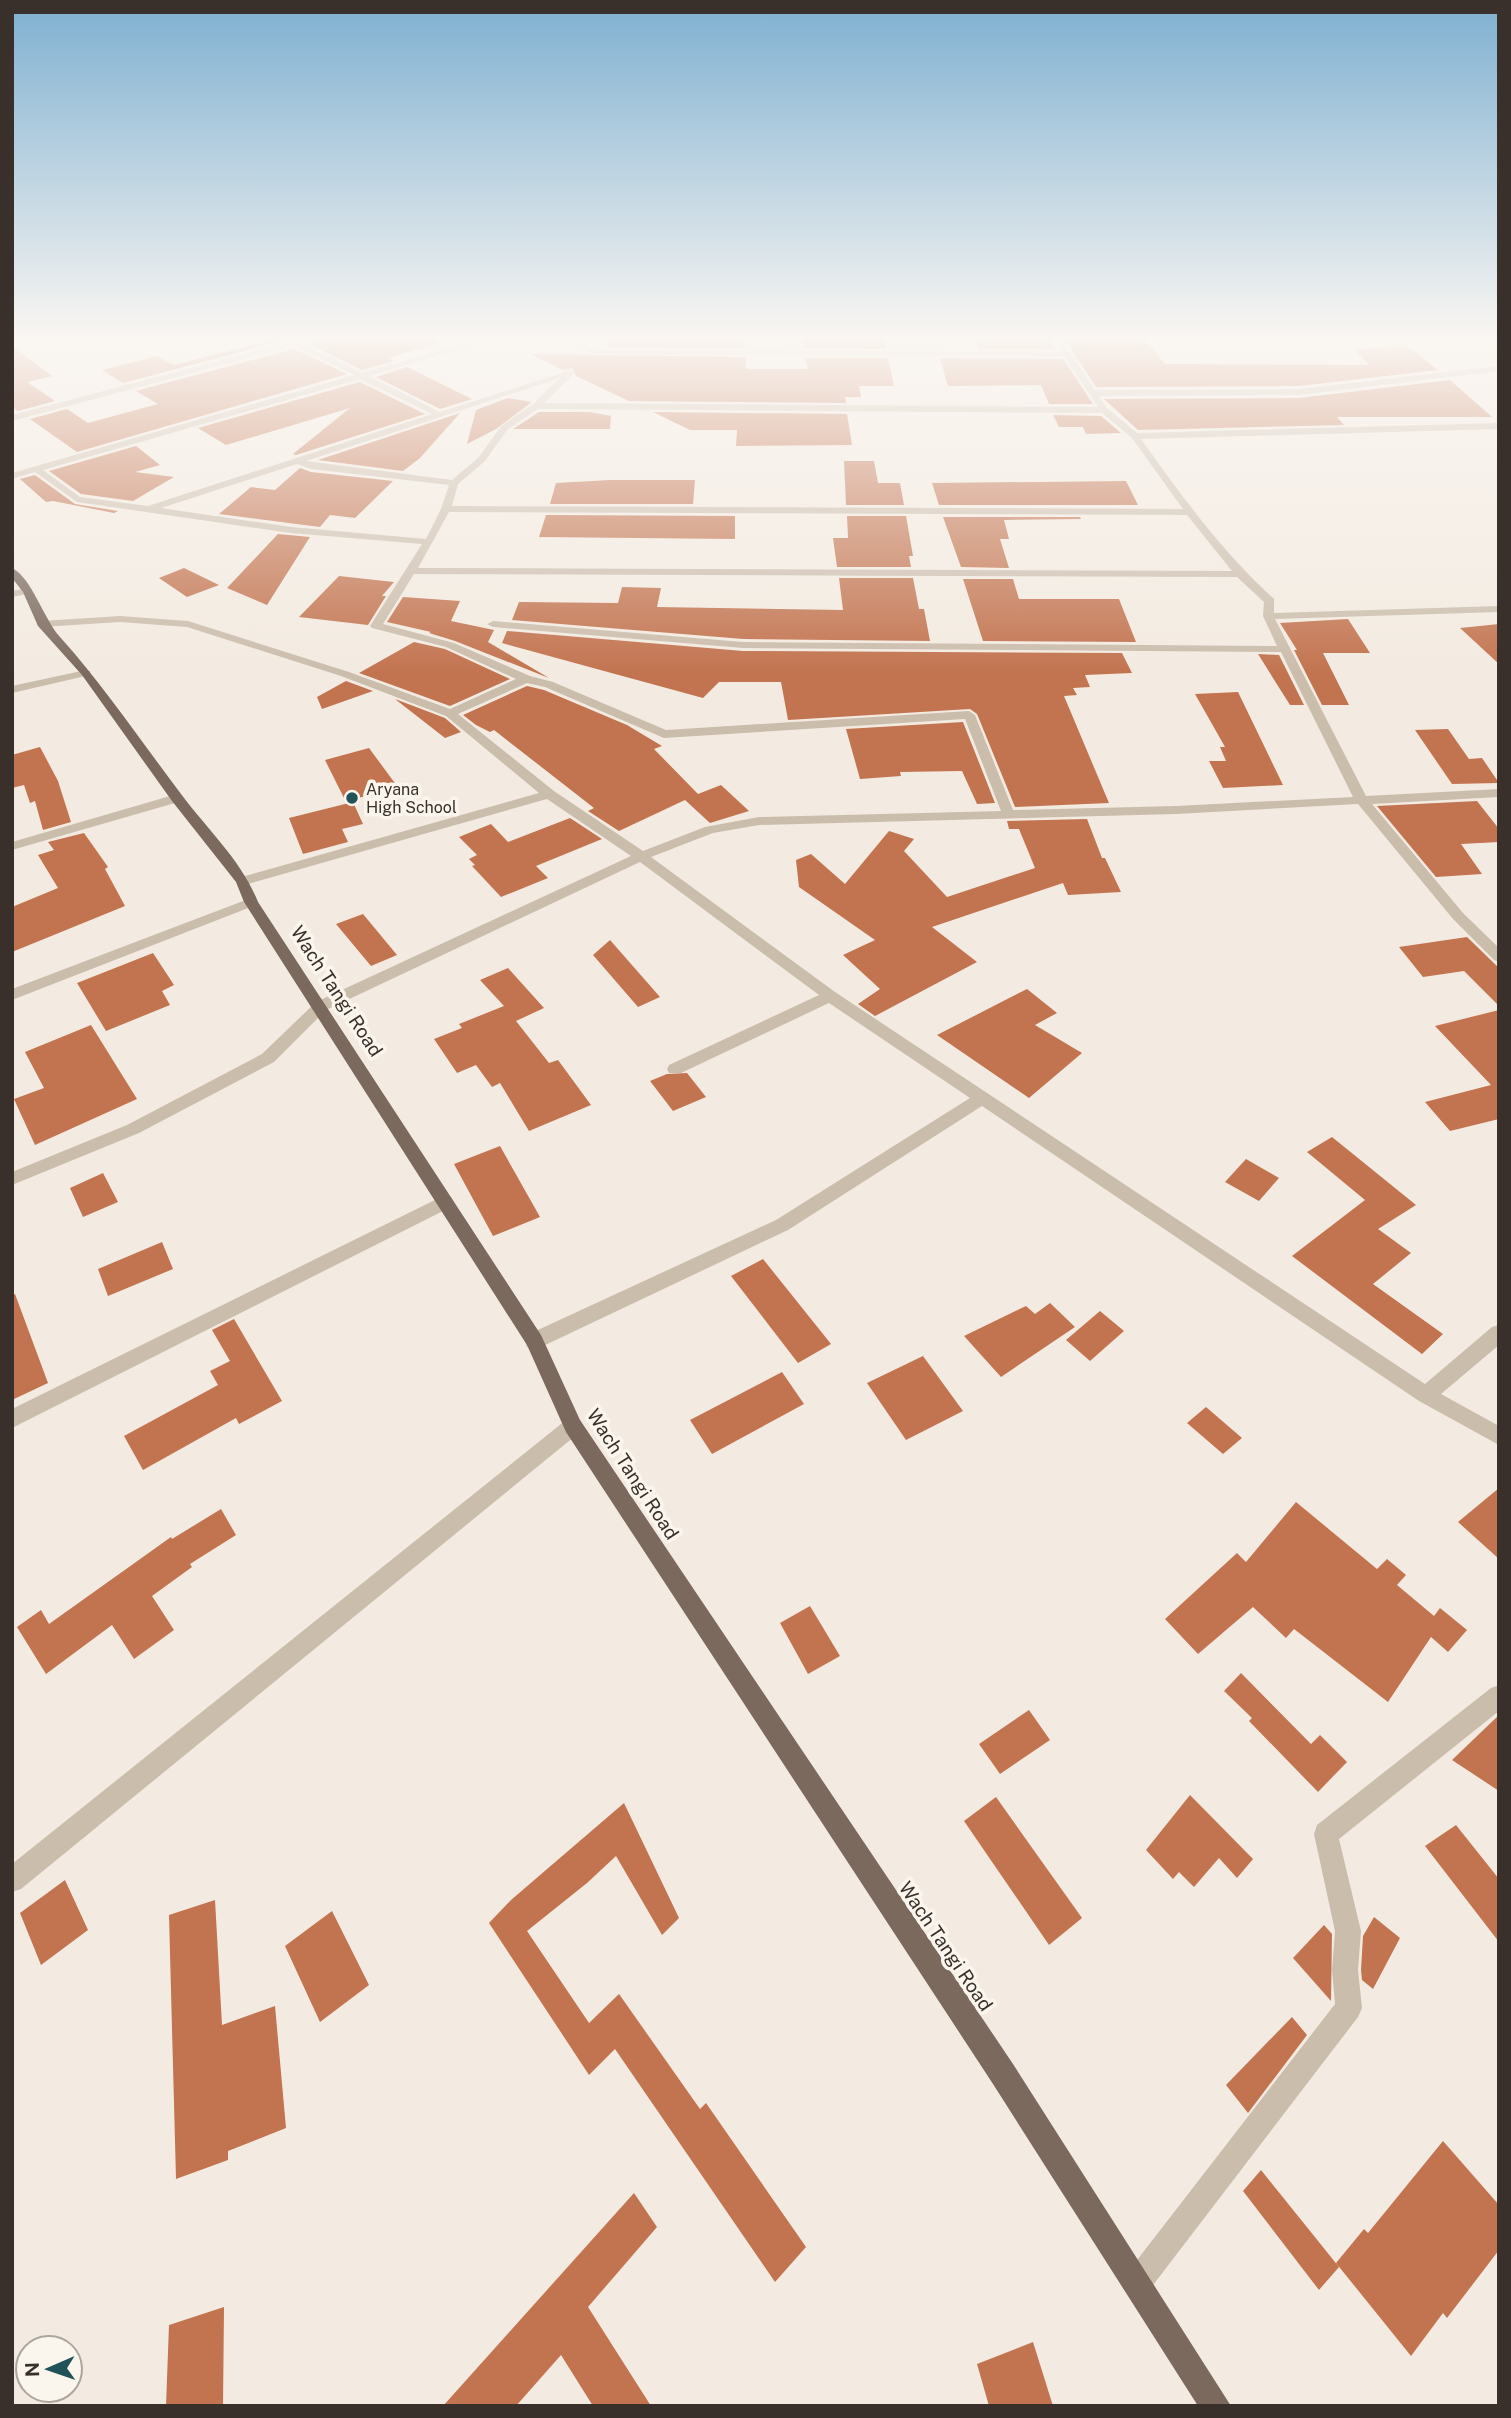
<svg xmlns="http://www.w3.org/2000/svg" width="1511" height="2418" viewBox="0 0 1511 2418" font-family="'Public Sans',sans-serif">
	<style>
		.building { fill: #c2734f }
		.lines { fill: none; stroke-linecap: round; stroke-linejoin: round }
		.minor { fill: #cbbdac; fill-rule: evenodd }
		.major { fill: #7b695d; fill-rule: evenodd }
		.poi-dot { fill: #21525a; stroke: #faf5ed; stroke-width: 2.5 }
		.labels { text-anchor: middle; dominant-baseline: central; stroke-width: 7; stroke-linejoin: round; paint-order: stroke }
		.far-poi-label { font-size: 16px; fill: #39302b; stroke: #faf5ed; text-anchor: start }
		.street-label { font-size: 19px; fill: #39302b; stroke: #faf5ed }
	</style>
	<rect width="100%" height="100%" fill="#f3ebe1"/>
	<path class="building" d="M287,336h14l-178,47 -21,-13 55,-14 17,9z
		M327,336h109l1,8 -50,14 7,3 -32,9 -53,-26z
		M610,336h135v12l-138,-1z
		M801,336h83l2,13 -82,-1z
		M1142,336l23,28 204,1 -15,-16 54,-2 30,23 -139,16 -203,1 -32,-49z
		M1049,338l7,11h-77l-3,-9z
		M12,346l40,30 -25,6 28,19 -37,10 -6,-4z
		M294,349l53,25 -270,78 -47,-33 37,-10 21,14 70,-19 -22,-13z
		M531,354l215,3v12h62l-3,-11h83l6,28h-35l2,11h-16l1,6 -217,-2 -53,-25 -4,-8 -9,2z
		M940,358l123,1 30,45h-44l-8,-19 -93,1z
		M407,367l65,32 -32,10 -64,-32z
		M1450,380l42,37h-155l7,8 -206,5 -34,-31 195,-1z
		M360,382l65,32 -129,41 -3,-1 57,-46 -124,37 -28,-17z
		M508,398l24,4 -36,27 -29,15 9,-34z
		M539,412h51l21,4 -1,13h-97z
		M653,412l194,2 5,31 -116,1 1,-16h-47z
		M460,413l-40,45 -17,13 -85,-11z
		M1053,415l48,1 20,17 -35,1 -3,-7h-24z
		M136,446l24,19 -25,7 39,5 -41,24 -52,-7 -32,-23z
		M844,461h30l4,22h22l4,22h-58z
		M300,468l11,4 82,9 -38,37 -25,-3 -10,12 -101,-13 32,-27 24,3z
		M35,475l40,29 43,7 -4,2 -61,-12 -7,1 -26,-23z
		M610,480h85l-2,24h-143l6,-21z
		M1126,481l12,24h-199l-7,-22z
		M546,515l189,1v23l-196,-2z
		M847,516h59l7,40h-4l2,11h-74l-4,-29h15z
		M943,517h137l1,2 -77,1 5,19h-9l9,29 -48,-1z
		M278,534l32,3 -43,68 -40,-17z
		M184,568l35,17 -32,12 -28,-19z
		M339,576l55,6 -12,14h4l-18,29 -69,-8z
		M839,578h74l6,31h5l6,32 -187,-2 -231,-19 7,-18 99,1 4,-16 39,1 -4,19 186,3z
		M963,579h50l6,20h100l17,43 -153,-1z
		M403,597l57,4 -9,20 43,9 -6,12 61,36 -94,-37 -26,-8 2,-1 -44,-10z
		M1348,619l22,34h-47l26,52h-27l-28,-55h3l-17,-27z
		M1499,624v40l-39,-36z
		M507,631l236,20 379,2 10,20 -47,2 5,12 -17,1 4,7 -13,1 45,107 -94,4 -38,-93 -7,-5 -182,11 -7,-38h-62l-16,16 -201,-55z
		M414,642l31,7 65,30 -60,27 -91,-33z
		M1258,654l21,1 25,50h-14z
		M346,681l27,10 -51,18 -5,-12z
		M527,686l17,4 83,35 35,21 -8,3 44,45 23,-9 28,26 -39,12 -25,-23 -66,31 -31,-20 6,-3 -100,-78 -4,2 -14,-7 -13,-10z
		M1238,692l45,93 -60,3 -14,-27h17l-6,-14h5l-30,-53z
		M395,699l50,19 16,14 -16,6z
		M963,722l32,81 -18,1 -15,-33 -62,1 1,4 -41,3 -14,-50z
		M1448,729l21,30 13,-1 17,25 -47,1 -37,-54z
		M40,747l18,34 13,41 -28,8 -8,-29 -5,2 -6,-18 -12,3v-33z
		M369,748l28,38 -51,16 -21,-42z
		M1477,801l22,28v13l-38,2 21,30 -46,3 -59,-71z
		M353,802l10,22 -21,5 6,13 -45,12 -14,-36z
		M570,818l32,21 -66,27 12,12 -47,19 -29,-31 3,-1 -6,-6 8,-4 -18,-18 32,-13 17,18z
		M1087,819l15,39h3l16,34 -53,3 -5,-12 -131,44 45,35 -102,54 -17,-12 22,-15 -37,-34 32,-15 -76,-53 -3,-27 15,-6 34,30 44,-53 25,8 -10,12 43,46 88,-29 -16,-39h-10l-2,-8z
		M84,833l24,34 -3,2 20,37 -113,46v-45l46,-19 -20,-33 16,-5 -6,-8z
		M363,914l34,41 -26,11 -35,-42z
		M1467,937l32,31v38l-35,-35 -41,6 -24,-30z
		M610,940l50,57 -22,10 -45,-52z
		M153,953l21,32 -12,6 8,14 -64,26 -29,-48z
		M508,968l36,40 -28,13 -11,-14 44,56 9,-3 33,45 -62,26 -29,-48 -8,4 -16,-22 -19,8 -23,-34 28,-11 -3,-4 45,-18 -24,-26z
		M1027,989l30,24 -22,12 47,28 -53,45 -92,-63z
		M1499,1010v109l-49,12 -25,-29 66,-17 -56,-59z
		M91,1025l46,74 -102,46 -21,-46 30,-11 -19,-36z
		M687,1073l19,24 -33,14 -23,-30 17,-7z
		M1332,1137l84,68 -38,24 33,24 -38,31 70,50 -21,20 -130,-98 73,-56 -58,-48z
		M500,1146l40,71 -47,19 -39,-72z
		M1246,1159l33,19 -20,23 -34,-19z
		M103,1173l15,29 -35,15 -13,-29z
		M162,1242l11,27 -65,27 -10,-27z
		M763,1259l68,85 -33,19 -67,-87z
		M15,1294l33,89 -36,17v-105z
		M1050,1303l25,24 -74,50 -37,-41 62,-30 9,8z
		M1100,1311l24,20 -34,30 -24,-21z
		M234,1319l48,82 -43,23 -3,-6 -93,52 -19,-34 94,-51 -8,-14 20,-10 -18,-31z
		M923,1356l40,55 -57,29 -39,-57z
		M782,1372l22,32 -92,50 -22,-34z
		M1206,1407l36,31 -19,16 -36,-31z
		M1499,1488v71l-41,-37z
		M1296,1502l81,67 10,-10 19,16 -9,10 37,31 6,-8 27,22 -19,22 -17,-15 -43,65 -94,-73 -8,9 -33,-31 -55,47 -33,-35 72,-66 9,9z
		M221,1509l15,26 -46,29 2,3 -40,29 22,34 -40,29 -22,-34 -66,49 -29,-47 24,-17 8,14 122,-87 1,2z
		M810,1606l30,50 -32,18 -28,-51z
		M1241,1673l70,71 9,-9 27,27 -29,30 -69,-71 3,-3 -28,-27z
		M1029,1710l21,30 -50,34 -21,-30z
		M1499,1715v76l-47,-31z
		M1190,1795l63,64 -16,19 -18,-20 -25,29 -15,-15 -6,7 -27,-29z
		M996,1797l86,121 -33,27 -85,-124z
		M624,1803l55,115 -17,17 -46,-79 -29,27 -60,48 62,92 30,-29 81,115 6,-6 100,144 -31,35 -160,-233 -26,26 -100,-152 22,-23z
		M1456,1825l43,54v63l-74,-96z
		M65,1880l23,50 -47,35 -21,-52z
		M215,1900l7,125 53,-19 11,122 -58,23v9l-52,19 -7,-264z
		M332,1911l37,74 -49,37 -35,-76z
		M1374,1917l26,21 -27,51 -11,-9 -1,-10 2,-34z
		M1324,1925l8,9 -1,67 -38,-43z
		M1292,2017l15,18 -59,78 -22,-28z
		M1443,2141l56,64v45l-52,68 -4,-5 -32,43 -75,-93 28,-34 4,4z
		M1261,2170l78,97 -20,23 -76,-99z
		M634,2193l23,34 -69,80 63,99h-58l-32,-51 -45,51h-73z
		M224,2307l-1,99h-57l3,-81z
		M1033,2342l20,64h-64l-12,-42z"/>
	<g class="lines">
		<path class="minor" d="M24,336h16l-28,7v-4z
			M312,336h13l-23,7 60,30 129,-37h13l-135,40 71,36 131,-42 3,4 -30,29 554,4 -34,-51 -469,-2 -43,-18h11l33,14 465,2 -10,-16h8l36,54 204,-1 200,-23v5l-200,24 -200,1 8,12 30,25 362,-10v6l-358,10c40,56 81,113 133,160v14l225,-7v6l-224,7 91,177 133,-7v8l-127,7 91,109 36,35v14l-5,-2 -41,-41 -95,-115 -182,10 -417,11 -46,8 -62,24 184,135 590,392 67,-57 7,-2v20l-58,49 58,32v19l-80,-44 -437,-295 -194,124 -247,117 -7,2 -7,-2 -2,-6 2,-6 249,-115 194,-122 -141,-95 -148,70h-12l-2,-4 2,-4 150,-70 -179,-133 -314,148 -52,52 -135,71 -127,52v-13l115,-47 135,-71 54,-52 315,-146 -84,-57 -299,85h-10v-6l301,-85 -93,-77 -105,-40 -154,-49 -67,-5 -78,5 -6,-3 6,-3 78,-5 68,5 161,51 101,37 66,-30 -70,-32 -74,-19 -2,-2 52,-82 -131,-11 -214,-31 -42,-30 -23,7v-6l342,-98 -60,-29 -282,75v-6zM560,378l-27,26 -32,22 -22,31 -27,23 -146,-19zM360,379l72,35 -284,92 -68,-9 -37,-27zM538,409l564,4 30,25 51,71 -731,-3 6,-22 27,-23 22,-31zM297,464l14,5 138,16 -8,24 -15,30 -135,-12 -130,-19zM449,512l738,3 45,56 -814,-3zM414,574l823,3 27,25 -1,14 14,30 -534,-4 -250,-21 -6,3 6,3 250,21 538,4 72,145 -177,9 -163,4 -38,-95 -6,-4 -303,19 -113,-48 -23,-6 -76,-33 -71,-19zM527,683l18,4 119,51 301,-19 36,92 -242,6 -54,10 -62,24 -89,-60 -96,-77z
			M28,588l4,1v4l-20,4v-6z
			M86,670l4,1v4l-78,18v-7z
			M177,794l6,4 -1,3 -170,49v-8z
			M251,898l7,4 -2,3 -244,95v-11z
			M445,1195l6,2 3,5 -3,5 -439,221v-19z
			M573,1417l7,3 3,6 -3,6 -559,457 -9,3v-28l554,-444z
			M1499,1685v26l-160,128 22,92 -3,39 4,38 -4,9 -211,276 -10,5 -10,-5 -5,-10 5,-10 208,-269 -3,-34 3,-39 -21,-97 3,-9 174,-137z"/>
		<path class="major" d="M12,568c20,10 31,50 48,69 44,49 81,104 121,157 26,35 61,67 77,108l283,433 39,85 433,644 218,342h-33l-205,-322 -427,-652 -39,-87 -283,-443 -8,-20 -64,-81 -90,-126 -44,-49 -15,-34 -11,-14z"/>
	</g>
	<linearGradient id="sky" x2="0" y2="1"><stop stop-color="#7eb0d1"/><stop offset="0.5" stop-color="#faf6f2"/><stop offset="1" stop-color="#faf6f2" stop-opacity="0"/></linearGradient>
	<rect width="1511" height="675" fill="url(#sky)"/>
	<circle class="poi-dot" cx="352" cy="798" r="7"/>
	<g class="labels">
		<g class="far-poi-label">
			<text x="366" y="789">Aryana<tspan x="366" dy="18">High School</tspan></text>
		</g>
		<g class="street-label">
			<text transform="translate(337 991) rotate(57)">Wach Tangi Road</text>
			<text transform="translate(633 1474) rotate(57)">Wach Tangi Road</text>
			<text transform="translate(946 1946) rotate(56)">Wach Tangi Road</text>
		</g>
	</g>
	<rect width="1511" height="2418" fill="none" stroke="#39302b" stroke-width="28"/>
	<g transform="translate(49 2369) rotate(268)"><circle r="33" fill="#faf5ed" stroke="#ada69f" stroke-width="2"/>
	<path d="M0-5L12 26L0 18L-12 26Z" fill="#21525a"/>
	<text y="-10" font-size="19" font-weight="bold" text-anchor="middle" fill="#39302b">N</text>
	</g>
</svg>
